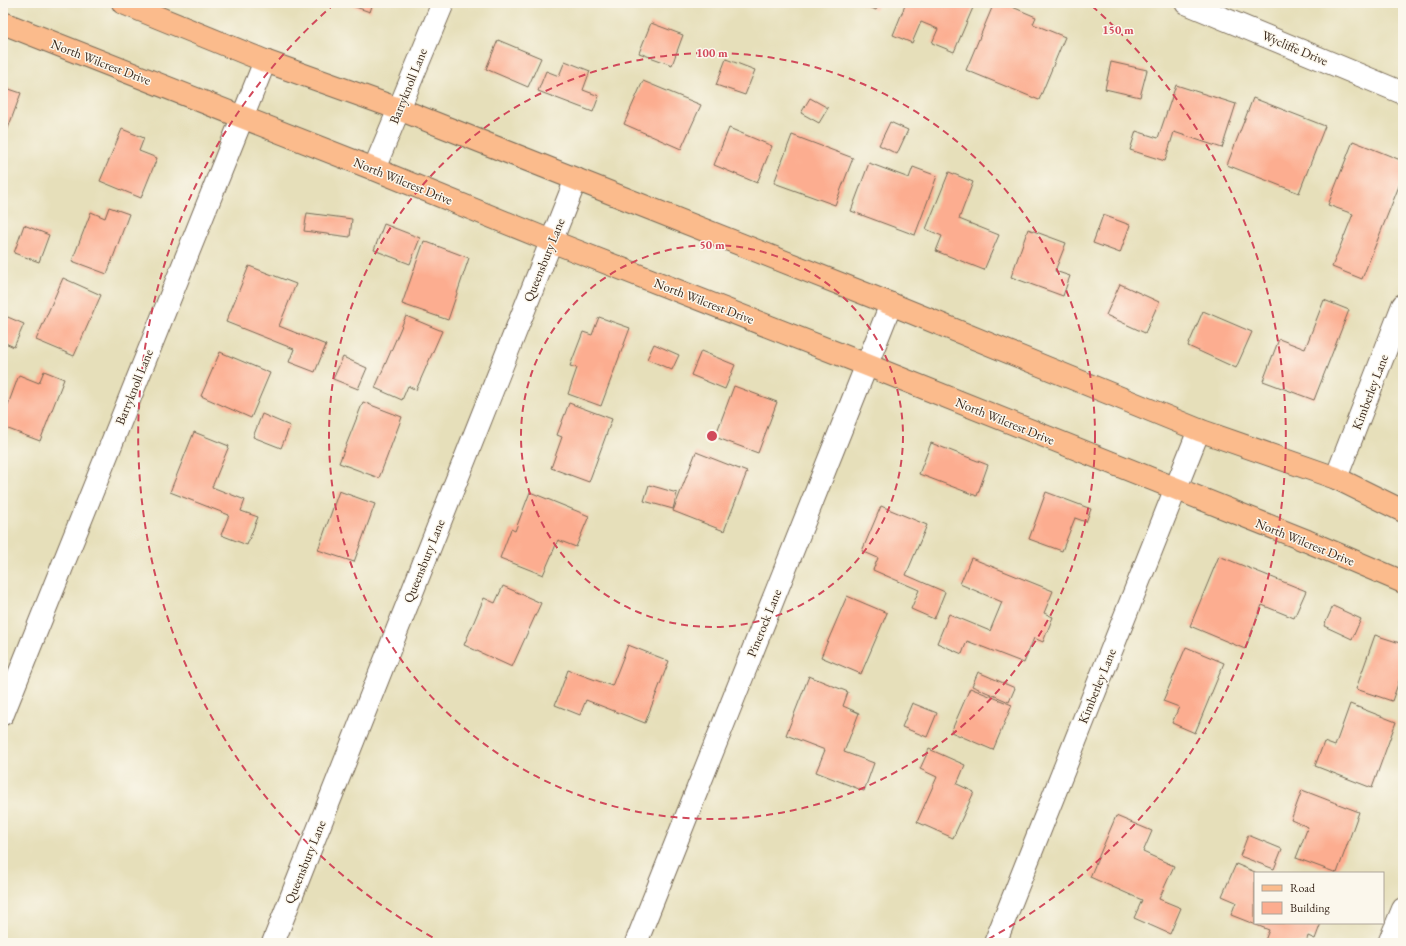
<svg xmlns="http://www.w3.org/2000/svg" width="1406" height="946" viewBox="0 0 1406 946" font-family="'EB Garamond',serif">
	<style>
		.building { fill: #fcad90 }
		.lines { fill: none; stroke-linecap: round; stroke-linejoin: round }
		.minor-casing { stroke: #776955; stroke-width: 24 }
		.major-casing { stroke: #776955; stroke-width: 24 }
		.minor { stroke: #fff; stroke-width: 22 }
		.major { stroke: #fbbb8c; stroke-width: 22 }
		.ring { fill: none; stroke: #d1495b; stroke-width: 2; stroke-dasharray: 7 5 }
		.labels { text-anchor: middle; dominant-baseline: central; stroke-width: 3; stroke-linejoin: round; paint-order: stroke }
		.street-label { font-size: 13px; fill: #3b2a1e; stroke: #fbf7ec }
		.centre { fill: #d1495b; stroke: #fbf7ec; stroke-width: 2 }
		.ring-label { font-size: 12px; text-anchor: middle; font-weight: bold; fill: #d1495b; stroke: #fbf7ec; stroke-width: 3; stroke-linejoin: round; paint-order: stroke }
	</style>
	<rect width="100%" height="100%" fill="#fbf7ec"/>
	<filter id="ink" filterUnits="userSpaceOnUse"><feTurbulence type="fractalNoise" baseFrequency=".025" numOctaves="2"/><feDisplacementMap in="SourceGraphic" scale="8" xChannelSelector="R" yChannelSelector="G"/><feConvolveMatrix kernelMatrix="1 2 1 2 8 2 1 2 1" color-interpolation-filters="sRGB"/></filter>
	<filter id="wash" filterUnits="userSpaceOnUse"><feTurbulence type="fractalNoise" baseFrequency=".012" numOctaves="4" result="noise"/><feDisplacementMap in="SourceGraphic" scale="16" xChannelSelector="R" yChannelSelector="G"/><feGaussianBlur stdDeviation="0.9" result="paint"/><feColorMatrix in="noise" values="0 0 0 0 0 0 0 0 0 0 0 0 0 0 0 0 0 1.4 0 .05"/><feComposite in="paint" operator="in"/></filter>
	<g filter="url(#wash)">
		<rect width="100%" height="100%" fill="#e6dfba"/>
		<g id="blocks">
			<path class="building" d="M344,3h29l-3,9z
				M860,3h19l-3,7z
				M906,3h69l-21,49 -22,-9 6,-14 -17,-7 -9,21 -19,-8z
				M994,3h9l33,14 -3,7 32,13 -26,63 -73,-30z
				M651,23l32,12 -11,30 -33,-12z
				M498,40l43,18 -13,29 -42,-18z
				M726,59l29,11 -10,25 -29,-10z
				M565,61l25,10 -7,19 16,6 -6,16 -55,-21 8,-20 13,5z
				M1111,62l36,8 -7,27 -35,-8z
				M643,81l58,24 -20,44 -57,-25z
				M1176,85l60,19 -14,44 -48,-16 -9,29 -35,-11 6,-19 22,7z
				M3,87l18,6 -18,49z
				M810,98l18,10 -9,15 -18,-10z
				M1253,98l72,28 -26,67 -72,-28z
				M890,122l18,8 -11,24 -18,-9z
				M729,128l43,18 -15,37 -43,-18z
				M122,129l22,9 -5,13 18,7 -16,40 -41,-17z
				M792,135l61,23 -18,47 -61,-22z
				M1353,141l50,20v15l-41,103 -30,-12 21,-53 -25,-9z
				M869,163l40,15 4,-11 24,9 -22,59 -64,-24z
				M949,172l24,10 -14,37 40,16 -15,35 -48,-19 6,-15 -16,-7z
				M109,207l20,7 -22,60 -35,-13 19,-49 14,6z
				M307,213l45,6 -2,18 -46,-6z
				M1103,215l27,10 -10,28 -27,-10z
				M384,224l36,14 -10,26 -36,-14z
				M24,225l25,10 -10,27 -25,-9z
				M1028,229l38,14 -11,28 15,5 -7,20 -52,-19z
				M424,241l45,17 -21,62 -46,-16z
				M249,266l47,18 -17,42 47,19 -11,27 -26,-10 5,-13 -68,-27z
				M63,278l38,17 -27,61 -38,-16z
				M1120,284l39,18 -14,31 -39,-18z
				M1324,300l25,10 -35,90 -51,-19 16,-42 26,10z
				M1203,311l49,21 -16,36 -48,-22z
				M3,315l21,9 -10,23 -11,-5z
				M406,316l36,15 -26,59 -8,-4 -6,14 -27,-12z
				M599,317l31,11 -29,78 -33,-12 9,-26 -7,-2 13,-34 9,3z
				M654,344l25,11 -7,15 -25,-11z
				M701,351l34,14 -10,24 -34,-14z
				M220,352l50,21 -19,45 -50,-22z
				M343,357l24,11 -9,21 -25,-10z
				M44,371l20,8 -24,62 -37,-14v-9l16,-43 20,8z
				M734,386l43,16 -19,51 -43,-16z
				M363,402l39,15 -23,61 -40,-15z
				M569,403l43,16 -23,63 -38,-14 11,-31 -5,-2z
				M262,414l28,12 -9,22 -28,-11z
				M194,432l35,14 -17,41 33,13 -4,11 17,6 -11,28 -26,-10 8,-20 -59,-23z
				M931,443l57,22 -11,31 -58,-22z
				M696,452l51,20 -23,59 -51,-20z
				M649,485l28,8 -4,16 -29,-8z
				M339,491l36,13 -21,58 -36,-12z
				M530,492l59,24 -13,31 -18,-7 -15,35 -43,-17 11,-29 4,2z
				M1046,492l45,17 -5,13 -11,-4 -13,33 -33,-12z
				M881,506l46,19 -21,50 39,17 -11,27 -23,-10 8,-19 -46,-20 5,-12 -16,-7z
				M1219,556l87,35 -12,27 -32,-13 -17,44 -55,-23z
				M971,558l82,33 -9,22 9,4 -10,25 -9,-4 -10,25 -57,-22 -5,13 -25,-11 12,-29 41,17 12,-29 -42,-18z
				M503,586l38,17 -29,64 -48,-22 20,-47 11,5z
				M847,596l40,17 -26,61 -40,-17z
				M1333,606l28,13 -9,20 -28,-13z
				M1375,635l28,9v26l-11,31 -36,-12z
				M628,645l41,16 -24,62 -59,-23 -6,15 -25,-10 13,-35 44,16z
				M1186,647l38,16 -29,70 -23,-10 7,-16 -16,-6z
				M978,672l37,16 -6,14 -37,-16z
				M809,676l39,16 -5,14 16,7 -15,39 30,11 -10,28 -48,-19 9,-22 -39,-15z
				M970,688l42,17 -19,45 -42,-18z
				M912,703l25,10 -10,24 -25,-10z
				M1350,704l46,18 -24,66 -57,-22 9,-24 11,4z
				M929,749l36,16 -8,19 17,8 -21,46 -36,-16 20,-45 -17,-8z
				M1302,790l57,22 -22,61 -41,-15 12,-31 -17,-7z
				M1116,816l36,15 -9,21 31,14 -15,33 22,9 -11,26 -36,-16 8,-18 -52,-23z
				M1248,835l34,14 -8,20 -34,-13z
				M1236,864l19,8v51h66l-6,16 -7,-3 -2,7h-42l5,-13 -38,-15 5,-13 -14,-6z"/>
		</g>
	</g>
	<g filter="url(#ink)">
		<use href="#blocks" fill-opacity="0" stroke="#776955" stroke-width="1"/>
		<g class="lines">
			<defs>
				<path id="minor" d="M1186,3l217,90
					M374,169l69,-166
					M1336,478l67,-173
					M3,714l262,-653
					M273,943l303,-764
					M636,943l255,-639
					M995,943l204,-513
					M1389,943l14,-34"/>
				<path id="major" d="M123,3l142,58 134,48 492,195 308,126 137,48 67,33
					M3,23l371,146 177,72 316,124 440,176 96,41"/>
			</defs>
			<use href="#minor" class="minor-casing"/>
			<use href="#major" class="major-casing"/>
			<use href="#minor" class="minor"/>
			<use href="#major" class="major"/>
		</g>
	</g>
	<g class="ring">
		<circle cx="712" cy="436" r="191"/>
		<circle cx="712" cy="436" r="383"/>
		<path d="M443 943A574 574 0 0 1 332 6M1092 6A574 574 0 0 1 981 943"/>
	</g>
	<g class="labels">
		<g class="street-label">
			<text transform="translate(1295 48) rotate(23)">Wycliffe Drive</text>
			<text transform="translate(101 62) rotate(21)">North Wilcrest Drive</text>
			<text transform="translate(408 86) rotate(-68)">Barryknoll Lane</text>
			<text transform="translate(403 181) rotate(22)">North Wilcrest Drive</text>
			<text transform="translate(544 260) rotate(-68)">Queensbury Lane</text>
			<text transform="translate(704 301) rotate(21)">North Wilcrest Drive</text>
			<text transform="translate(134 387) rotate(-68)">Barryknoll Lane</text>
			<text transform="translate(1370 392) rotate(-69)">Kimberley Lane</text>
			<text transform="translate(1005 421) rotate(22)">North Wilcrest Drive</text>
			<text transform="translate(1305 542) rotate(22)">North Wilcrest Drive</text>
			<text transform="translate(424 561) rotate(-68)">Queensbury Lane</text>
			<text transform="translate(764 623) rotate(-68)">Pinerock Lane</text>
			<text transform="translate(1097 686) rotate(-68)">Kimberley Lane</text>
			<text transform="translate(305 862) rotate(-68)">Queensbury Lane</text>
		</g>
	</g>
	<circle cx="712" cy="436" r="6" class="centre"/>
	<g class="ring-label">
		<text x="1118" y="34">150 m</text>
		<text x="712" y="57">100 m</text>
		<text x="712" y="249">50 m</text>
	</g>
	<rect width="1406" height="946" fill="none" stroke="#fbf7ec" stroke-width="16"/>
	<rect x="1254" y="872" width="130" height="52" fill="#fbf7ec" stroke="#aea59a"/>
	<rect x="1262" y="885" width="20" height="6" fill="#fbbb8c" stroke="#aea59a"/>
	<text x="1290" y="892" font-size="12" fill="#3b2a1e">Road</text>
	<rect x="1262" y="902" width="20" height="12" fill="#fcad90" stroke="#aea59a"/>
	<text x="1290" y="912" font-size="12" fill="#3b2a1e">Building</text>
</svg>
